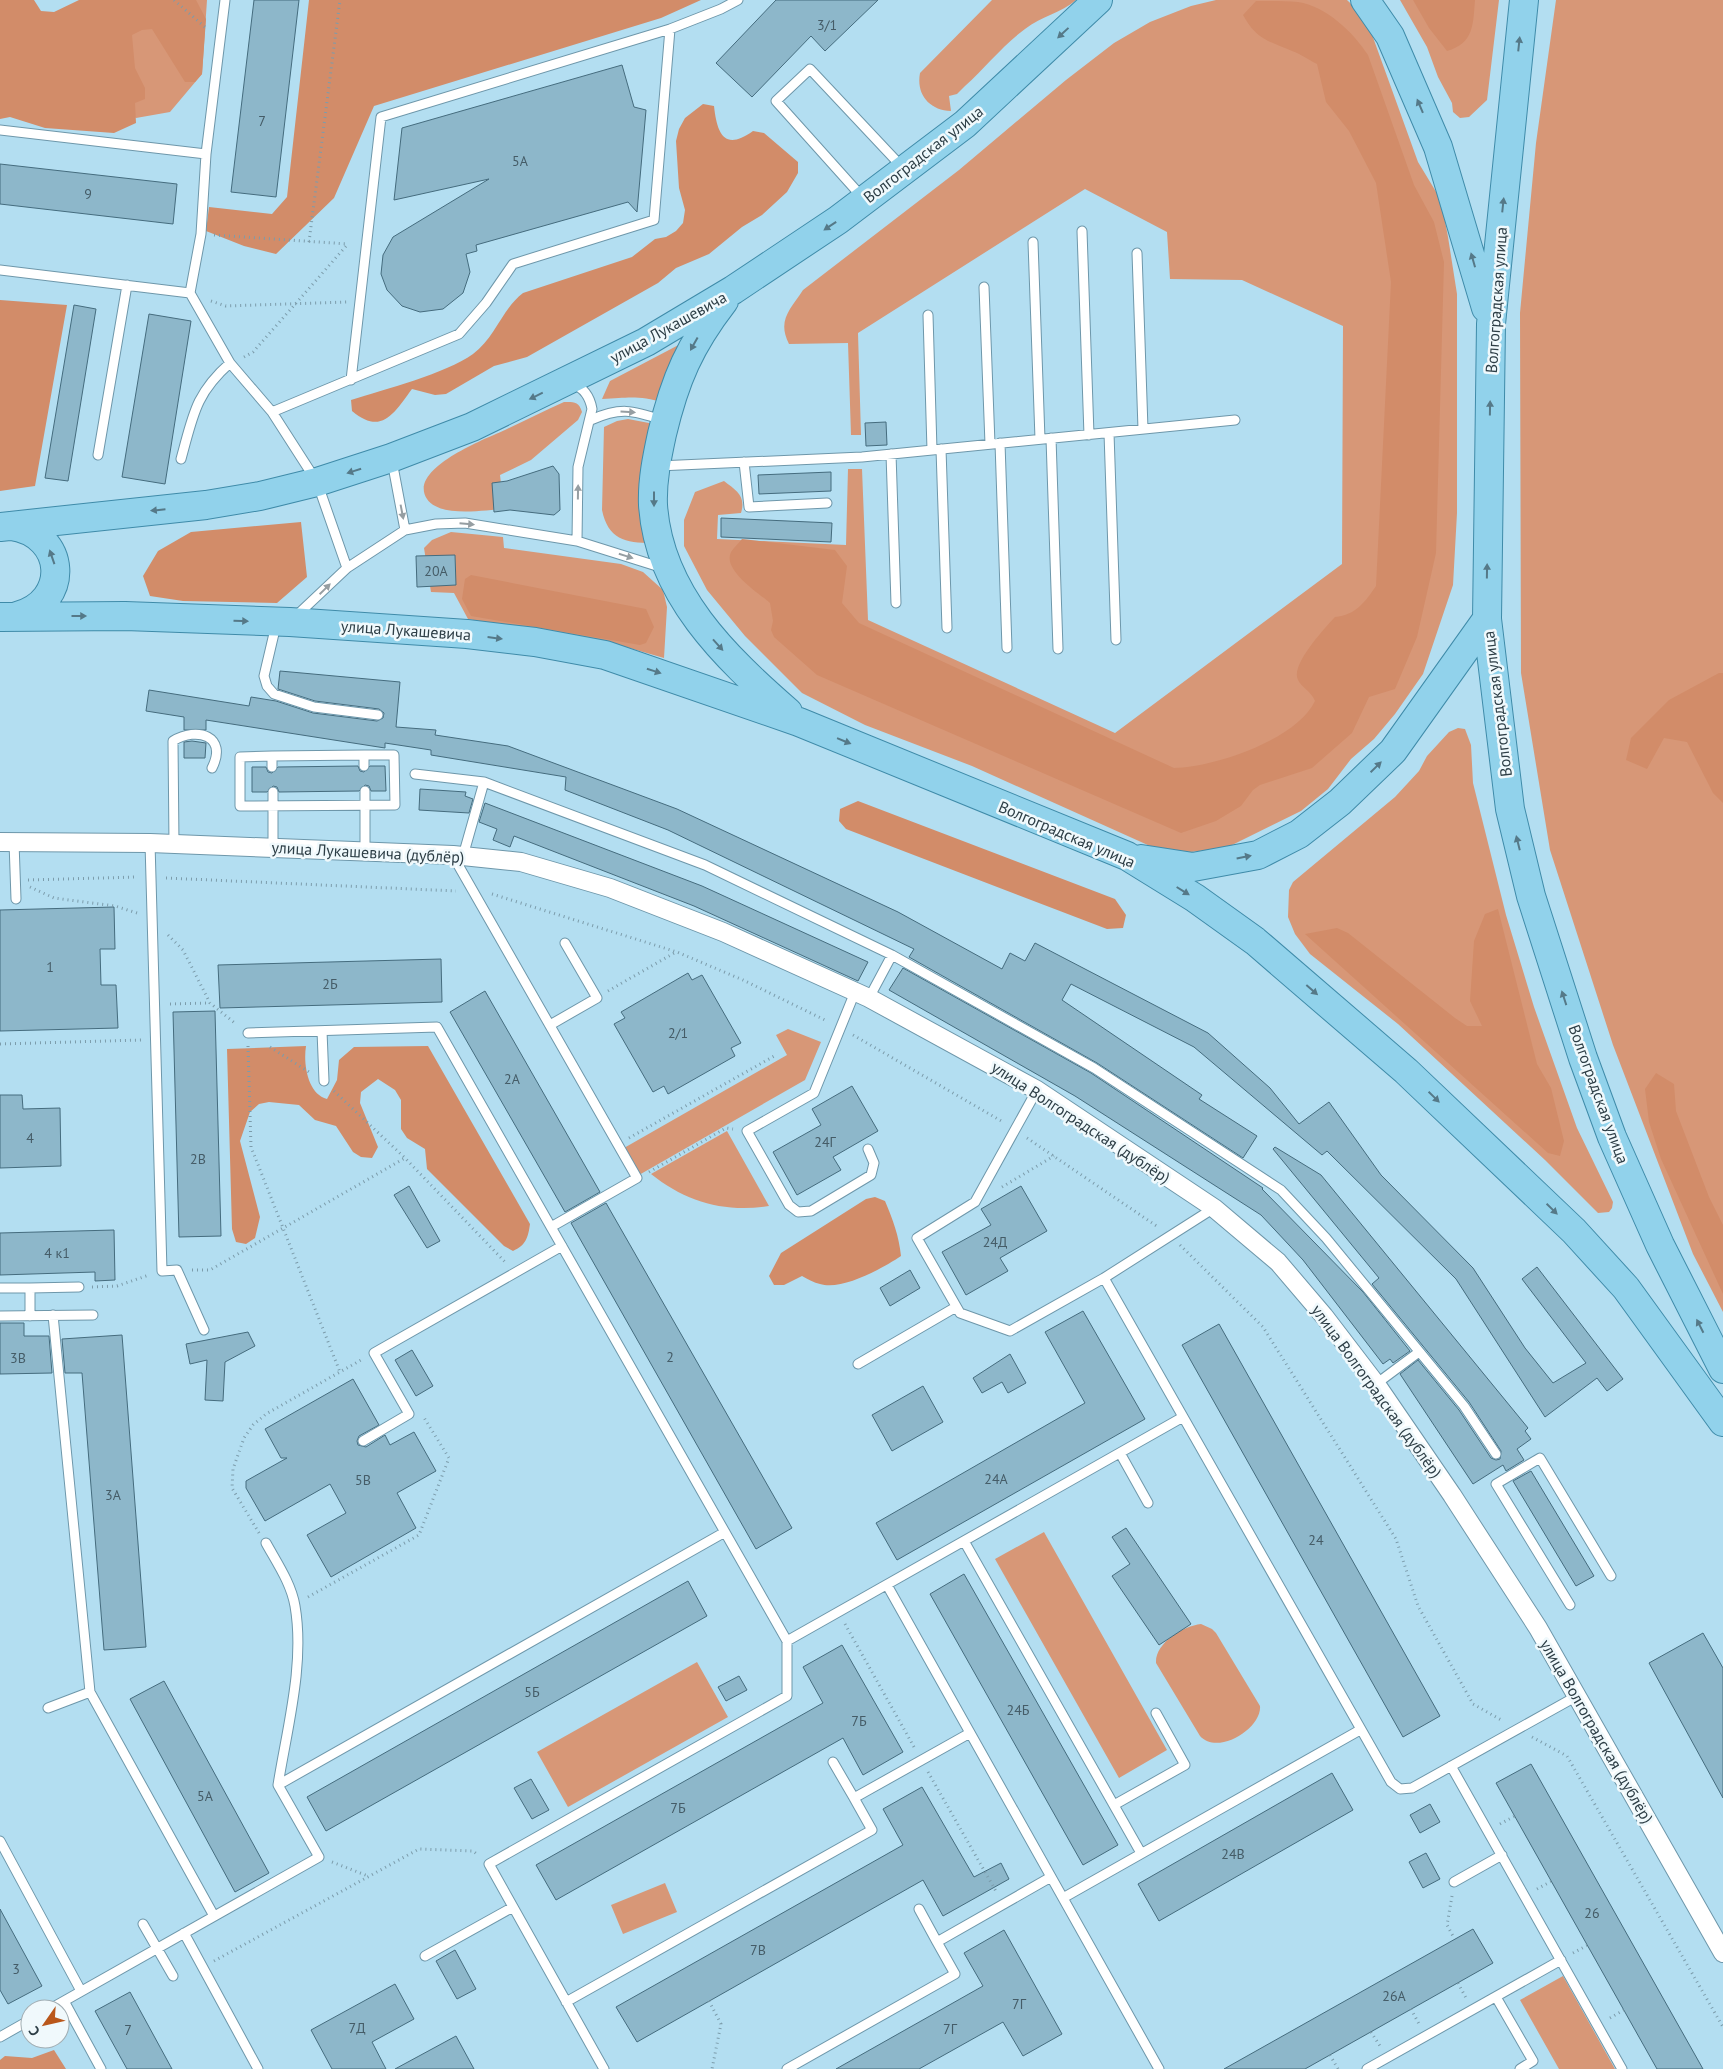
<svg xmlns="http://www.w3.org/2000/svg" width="1723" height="2069" viewBox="0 0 1723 2069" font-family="'PT Sans',sans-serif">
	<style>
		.green { fill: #d79777 }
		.forest { fill: #d28c69 }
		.building { fill: #8db7ca; stroke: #456c7e }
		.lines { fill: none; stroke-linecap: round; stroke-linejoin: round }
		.lane-casing { stroke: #6e97aa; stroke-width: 11 }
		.street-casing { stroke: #6e97aa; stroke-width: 20 }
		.primary-casing { stroke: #3f8ba9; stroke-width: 30 }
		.path { stroke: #7c9cab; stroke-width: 3; stroke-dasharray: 1 4; stroke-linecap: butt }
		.lane { stroke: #fff; stroke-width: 9 }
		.street { stroke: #fff; stroke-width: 18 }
		.primary { stroke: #91d2eb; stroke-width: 28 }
		.oneway { fill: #557988 }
		.oneway2 { fill: #969ea2 }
		.labels { text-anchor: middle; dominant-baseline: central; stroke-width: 5; stroke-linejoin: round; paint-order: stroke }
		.number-label { font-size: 14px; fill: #455c67 }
		.street-label { font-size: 16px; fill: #2d3e46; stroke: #f0f9fc }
	</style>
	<rect width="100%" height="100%" fill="#b3def1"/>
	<path class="green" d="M86,0h121l-5,74 -32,38 -34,6 -48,-29z
		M992,0h84c-15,13 -34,16 -51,29 -22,16 -40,39 -60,57l-8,8 -8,2 2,15c-22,-1 -35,-17 -31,-38z
		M1216,0h131l19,18 52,144 23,38 7,37 9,57v219l-4,72 -30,89 -28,40 -21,25 -23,20 -23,30 -27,22 -75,37 -36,4 -40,-6 -178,-80 -107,-41 -63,-32 -57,-57 -38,-46 -23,-44v-26l11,-28 29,-11c13,10 22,15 17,32l-23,2 -1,24 129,6 2,-76h14l6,151 247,113 227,-169 1,-238 -101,-46 -72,-1 -3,-47 -82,-43 -227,144 3,102h-10l-3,-92 -59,1c-12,-24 1,-34 14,-54l156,-120 107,-90 48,-37 36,-21 41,-16z
		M1400,0h99l-12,100 -18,17 -9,1 -7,-6 -1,-9 -14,-26 -11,-30z
		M1556,0h167v1312l-30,-58 -80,-209 -63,-195 -29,-177 -1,-360 16,-170z
		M688,340l-23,63c-28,-8 -36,-5 -63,-4l8,-18z
		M564,402c9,0 15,-1 18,10l-4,8 -47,40 -31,15 4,34c-20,1 -64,9 -77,-10 -20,-30 58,-60 78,-69 19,-9 39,-19 59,-28z
		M628,419l21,4 6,8 -3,112c-27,0 -44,-4 -50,-33l2,-83 13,-6z
		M451,532l52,5 1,11 117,16 22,8 20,18 4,17 -3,51 -38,-11 -158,-28 -14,-26 -23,-1 -7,-44 8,-8z
		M1458,728l7,1 6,16 2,38 33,132 28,92 43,121 36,74 -1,6 -3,4 -11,1 -53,-53 -147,-136 -88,-70 -15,-20 -7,-17 1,-27 4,-8 102,-85 24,-26 8,-15 22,-24z
		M788,1029l33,13 -16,38 -166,95 -15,-27 163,-93 -11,-20z
		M727,1131l42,75c-44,7 -83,-4 -118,-32z
		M1044,1532l123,218 -48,28 -124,-219z
		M1201,1624l11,5 4,4 44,73c2,22 -42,50 -60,30l-44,-73c-1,-20 27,-37 45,-39z
		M697,1662l31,55 -160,90 -31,-55z
		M665,1883l12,29 -54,22 -12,-29z
		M1563,1976l52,93h-56l-39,-69z"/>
	<path class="forest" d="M0,0h34l7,11 13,1 25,-12h117l10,19 -4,55 -7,8h-10l-33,-53 -10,1 -10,5 3,33 10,20v11l-10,4 1,20 -22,10 -69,-5 -35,-11 -10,2z
		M309,0h392l-40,18 -287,88 -40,92 -58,56 -32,-8 -38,-15 3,-24 63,7 15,-17z
		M1413,0h62c-2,25 -1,43 -28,51l-18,-23z
		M1256,1c14,0 29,0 42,1 28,4 55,30 70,53l46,130 20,37 10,40 -8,291 -19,84 -22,52 -26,8 -17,36 -40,35 -52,17 -7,5 -12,16 -25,15 -35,12 -364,-158 -43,-38 -3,-7 2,-9 -3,-18c-11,-10 -48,-33 -39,-51 3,-5 8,-9 11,-13l93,11 12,16 -5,37 17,20 315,145c41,-1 122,-28 141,-67 -4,-10 -13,-13 -17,-21 -8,-15 27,-52 37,-63 21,-2 30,-15 41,-31l15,-304 -15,-99 -27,-52 -23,-29 -9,-38c-8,-4 -16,-10 -25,-13 -25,-11 -35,-11 -49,-36z
		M703,104l11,2c3,27 10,46 39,25l11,2 34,29v11l-11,19 -25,23 -20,12 -33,27 -33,14 -18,15 -131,74 -33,9 -48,28 -11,1 -23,-6c-18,24 -30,47 -60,22l-1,-11c34,-11 94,-26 122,-46 22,-16 29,-45 50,-61l109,-36 23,-18 11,-2 10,-6 7,-8 2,-13 -6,-22 -3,-47 3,-12 6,-11z
		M0,300l67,5 -32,181 -35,5z
		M301,522l6,55 -30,26 -94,-2 -33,-5 -7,-20 15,-25 33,-19z
		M471,575l175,34 8,18 -8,16 -6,2 -169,-29 -9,-17 3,-20z
		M1719,673h4v130l-10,-10 -26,-51 -23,-4 -17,31 -21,-9 5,-22 38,-38z
		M858,801l257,98 11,16 -3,13 -16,1 -261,-100 -7,-8 1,-12z
		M1498,909l39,155 14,24 13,53 -4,15 -12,-3 -243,-219 32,-6 11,5 107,85 12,8h15l-12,-25 4,-60 11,-27z
		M306,1046c-3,19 2,48 21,53l10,-19 2,-20 15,-13 74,-1 102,178c-2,14 -4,21 -17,27l-9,-5 -77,-77 -2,-20 -18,-11 -6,-9v-29l-6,-10 -17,-11 -17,13 -1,11 18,44 -6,11 -11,-1 -8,-5 -17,-26 -21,-6 -16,-15 -30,-3 -10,2 -9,8 -10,29 20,76 -5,21 -9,6 -10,-2 -4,-13 -5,-180z
		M1656,1073l18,11 2,27 33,86 14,28v69l-62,-135 -12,-37 -4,-33z
		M875,1197l10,4c8,19 14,35 16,55 -18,12 -59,35 -81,28 -6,-1 -12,-5 -18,-8l-18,9h-10l-5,-9 12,-23 85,-54z
		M54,2050l12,19h-66v-9l5,-4 27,2z"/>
	<path class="building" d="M254,0h45l-23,197 -45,-5z
		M776,0h102l-53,51 -14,-15 -59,61 -36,-34z
		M622,65l12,42 12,3 -9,102 -9,-10 -152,43 1,6 -11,3 4,18 -7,21 -20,16 -23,3 -18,-6 -15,-16 -6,-16 2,-19 10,-18 96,-58 -95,21 8,-72z
		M0,164l177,20 -4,40 -173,-20z
		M74,305l22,4 -28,172 -23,-3z
		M149,314l42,7 -26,163 -43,-7z
		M886,422l1,23 -21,1 -1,-23z
		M553,466l6,8 1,36 -6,5 -44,-5 -16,2 -2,-29 15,-2z
		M831,472v19l-72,3 -1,-19z
		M721,518l111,5 -1,19 -110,-5z
		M455,555l1,30 -39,2 -1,-31z
		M280,671l120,11 -4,45 40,3 -1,5 73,11 169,63 221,103 104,57 8,-16 15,8 10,-18 173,90 62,55 29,36 30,-22 52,73 92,93 52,80 28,35 33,-20 -64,-84 15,-12 86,112 -16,12 -10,-13 -52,39 -89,-138 -129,-128 -5,4 -128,-108 -123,-63 -9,16 140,95 -3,4 58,37 -14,22 -146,-95 -188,-106 5,-8 -246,-119 -103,-40 1,-13 -135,-22v-5l-46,-7v5l-179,-28v10h-22v-13l-38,-6 3,-21 100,16 2,-9 25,4 37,12 64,8 6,-3 1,-5 -5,-4 -64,-8 -37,-12z
		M192,741l14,2 -1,15h-21v-16z
		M358,766l2,5 4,1 6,-6h15l1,25h-15l-2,-5 -4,-1 -6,6 -80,1 -2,-5 -4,-1 -6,6h-15v-25h14l2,5 4,1 6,-6z
		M420,789l46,3 -1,4 8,3 -4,14 -50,-3z
		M485,803l217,83 166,76 -10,19 -164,-75 -180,-70 -4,11 -17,-7 4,-11 -18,-7z
		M114,907l1,42h-15l1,36h15l2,43 -118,3v-121z
		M441,959l1,43 -222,6 -2,-43z
		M903,968l188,105 172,115 -1,1 101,103 47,59 -17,12 -3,-4 -7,5 -80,-104 -42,-45 -186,-119 -186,-106z
		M688,973l4,7 10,-5 39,68 -10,5 4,8 -67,38 -4,-8 -11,6 -39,-68 11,-6 -4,-6z
		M485,991l115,201 -35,20 -115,-200z
		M215,1011l6,225 -42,1 -6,-225z
		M852,1086l26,45 -45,26 8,13 -44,25 -24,-43 48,-27 -9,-16z
		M0,1095h22l1,14 37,-1 1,58 -61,2z
		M1275,1147l46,28 207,253 -3,3 6,8 -14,10 7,11 -18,11 -3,-6 -30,19 -73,-110 18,-14 41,50 32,48 5,2 4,-1 1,-8 -32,-49 -97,-118 7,-6 -106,-129z
		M409,1186l31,55 -13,7 -33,-53z
		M1021,1186l26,45 -47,27 8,13 -42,24 -24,-43 49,-27 -10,-16z
		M606,1203l186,325 -36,21 -185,-326z
		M114,1230l1,50 -20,1v-9l-95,3v-42z
		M910,1270l10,18 -30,18 -10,-18z
		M1083,1311l62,108 -248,141 -21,-37 209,-120 -40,-71z
		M0,1323h24v13h25l3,37 -52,1z
		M1219,1324l221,392 -37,21 -221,-392z
		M248,1332l7,14 -30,16 -2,39 -18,-1 2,-40 -17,4 -4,-20z
		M122,1335l24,312 -42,3 -22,-277h-17l-3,-34z
		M412,1350l21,36 -17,10 -21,-36z
		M1010,1354l16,29 -18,10 -6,-11 -20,11 -9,-15z
		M353,1379l26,46 -20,11 -2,5 1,4 8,2 19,-12 5,10 24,-13 22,39 -39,22 19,35 -85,49 -24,-42 39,-22 -16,-29 -65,37 -19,-33v-7l41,-23h-6l-16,-29z
		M923,1386l20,36 -51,29 -20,-36z
		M1531,1471l63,105 -18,10 -63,-105z
		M1126,1528l65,96 -32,21 -47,-69 18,-12 -18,-27z
		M964,1574l154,271 -35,20 -153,-271z
		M688,1581l19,35 -381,215 -19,-34z
		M1703,1633l20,35v130l-74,-135z
		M842,1645l61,107 -40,23 -20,-37 -287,162 -20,-35 287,-162 -20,-36z
		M739,1676l8,14 -21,11 -8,-14z
		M164,1681l105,192 -34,19 -105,-193z
		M1531,1764l172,305h-46l-161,-286z
		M1332,1773l21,37 -194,111 -21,-37z
		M531,1779l18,31 -17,9 -18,-31z
		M922,1787l52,90 27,-14 8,16 -66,37 -20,-36 -286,162 -21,-35 287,-162 -20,-36z
		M1430,1804l10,18 -20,11 -10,-18z
		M1426,1853l14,26 -17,9 -14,-26z
		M0,1909l42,77 -34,18 -8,-14z
		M1473,1929l20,34 -188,106h-81z
		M1004,1930l58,104 -39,22 -20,-34 -84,47h-83l147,-83 -19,-33z
		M455,1950l21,39 -19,10 -21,-38z
		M395,1984l19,35 -42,23 14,27h-54l-21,-39z
		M130,1992l42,77h-45l-32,-58z
		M456,2036l18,33h-79z"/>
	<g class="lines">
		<defs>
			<path id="lane" d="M0,130l206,24
				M863,198l-87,-97 34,-32 93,99
				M1082,231l7,204
				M1033,242l7,197
				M1137,253l6,176
				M0,270l190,23 11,-59 5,-80 19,-154
				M984,287l6,157
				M190,293l40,70 42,49 45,70 30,86
				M928,315l4,135
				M351,380l30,-263 289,-88 51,-20 17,-9
				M573,384c11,4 17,14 19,25l-14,58 -1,74
				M272,412l187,-78 27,-31 27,-39 141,-44 16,-191
				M591,420c29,-13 41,-10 71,0
				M1109,433l7,207
				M1051,438l7,211
				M1000,443l7,205
				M941,449l6,179
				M891,454l5,149
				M98,455l29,-170
				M181,459c12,-43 14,-65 49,-96
				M392,461l13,69
				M744,462l5,45 78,-4
				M658,466l204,-9 373,-37
				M295,617l52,-49 58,-38 31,-6 29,-1 112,18 86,27
				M276,625l-12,51 3,10 7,8 40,13 64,8
				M272,756l-32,1v49l155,-1 -1,-50h-30
				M272,767v-11l92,-1v11
				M415,774l69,8 221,83 187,90 202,113 187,122 45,48 138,168 32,48
				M365,791v61
				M273,792v56
				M14,842l2,57
				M150,843l12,428 15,-1 27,60
				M174,844l-1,-103c24,-15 55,-5 39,27
				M453,856l184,322 -86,49
				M463,856l21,-74
				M855,992l-41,101 -67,38 42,74 9,7 13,-1 60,-36 3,-12 -6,-14
				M869,998l23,-43
				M550,1025l47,-27 -32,-55
				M322,1031l2,50
				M248,1033l189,-6 350,614v55l-298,168 115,205
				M1037,1090l-62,112 -58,36 43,75 50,18 94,-53
				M1214,1208l-110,70 287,504 9,7 12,-1 165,-92
				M0,1288h30v28
				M30,1288l49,-1
				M53,1315l37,377 124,224
				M0,1316l93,-1
				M858,1364l98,-57
				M1376,1384l43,-32
				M363,1441l46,-27 -35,-61 188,-107
				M1120,1453l28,50
				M964,1541l177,312
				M266,1543c11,20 25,40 29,63 10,58 -8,122 -17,179
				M887,1585l272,484
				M1570,1605l-74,-121 44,-26 71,118
				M787,1641l396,-224
				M48,1708l42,-16
				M833,1762l21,36
				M1451,1766l171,303
				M1114,1805l71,-40 -29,-52
				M0,1841l81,150
				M1454,1882l48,-27
				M1063,1898l297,-168
				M919,1909l18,33
				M143,1924l30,52
				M184,1933l74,136
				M425,1956l88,-49
				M1496,1997l37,64 -13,8
				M64,2001l37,68
				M566,2002l306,-172 -18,-32 116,-65
				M50,2009l269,-152 -41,-72 447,-253
				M0,2037l30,-17
				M787,2069l168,-95 -18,-32 114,-65
				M1367,2069l194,-109"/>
			<path id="street" d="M0,842l150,1 303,12 68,7 89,26 113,44 146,66 168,92 177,118 64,54 46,54 52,68 76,111 86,133 185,325"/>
			<path id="primary" d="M1365,0l25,36 48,111 48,161
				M1524,0l-33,324 -4,295 23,190 21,87 52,162 29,79 48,108 63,124
				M724,301c-34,44 -49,78 -62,133 -5,23 -10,47 -9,71 6,89 72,152 135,207
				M11,526c56,8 60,76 6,90
				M0,527l206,-22 54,-9 57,-14 74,-24 81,-31 174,-85 87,-52 105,-70 127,-96 133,-124
				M0,617l125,-1 165,6 177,12 68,8 70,13 194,67 328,134 68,42 60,43 151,130 168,160 52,57 97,134
				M1141,859l52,8 65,-12 41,-21 41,-32 53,-51 94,-132"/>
		</defs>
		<use href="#lane" class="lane-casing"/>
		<use href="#street" class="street-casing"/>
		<use href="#primary" class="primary-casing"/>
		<path class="path" d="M174,0l32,28
			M214,235l134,9
			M309,242l31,-242
			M211,301l15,5 121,-4
			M244,357l9,-5 95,-108
			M166,878l290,13
			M28,880l109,-3
			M30,887l24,11 61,8 22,7
			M492,894l185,58 66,28 84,41
			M168,935l15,15 27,53 26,21
			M608,991l68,-39
			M170,1004l40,-1
			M853,1035l150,87
			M0,1044l142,-4
			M248,1046l3,101 89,225
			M270,1047l39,25
			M334,1091l71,67 101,105
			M629,1138l147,-83
			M1027,1138l131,89
			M649,1172l77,-44 7,1
			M1002,1187l52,-31
			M1180,1245l83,82 133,212 22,67 55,98 30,17
			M192,1270h18l195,-112
			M92,1287l25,-1 32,-11
			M259,1533l-27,-45 1,-19 11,-31 9,-13 13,-11 95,-54
			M308,1597l111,-62 30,-77 -26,-42
			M845,1624l69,123
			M1532,1737l35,19 156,271
			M928,1772l69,121
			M1500,1824l15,-8
			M332,1862l36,14
			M1537,1889l15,-8
			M1452,1896l-5,29 6,11
			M1573,1953l15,-8
			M214,1961l205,-112 54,2 5,4
			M1458,1983l8,15
			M709,2001l12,23 -9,45
			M1411,2009l8,15
			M1610,2018l14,-8
			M1371,2032l9,14
			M1330,2055l8,14"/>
		<use href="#lane" class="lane"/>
		<use href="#street" class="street"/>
		<use href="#primary" class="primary"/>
	</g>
	<defs><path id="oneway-solid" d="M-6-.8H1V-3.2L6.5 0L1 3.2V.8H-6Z" transform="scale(1.25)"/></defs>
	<g class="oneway">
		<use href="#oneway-solid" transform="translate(1063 33) rotate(137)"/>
		<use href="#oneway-solid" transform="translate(1519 44) rotate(-84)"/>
		<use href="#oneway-solid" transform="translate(1420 106) rotate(-113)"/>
		<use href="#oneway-solid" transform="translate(1503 205) rotate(-84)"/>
		<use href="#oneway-solid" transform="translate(830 226) rotate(146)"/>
		<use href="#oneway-solid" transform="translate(1473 260) rotate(-106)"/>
		<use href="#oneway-solid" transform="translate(694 344) rotate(119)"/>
		<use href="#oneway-solid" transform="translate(536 396) rotate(154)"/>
		<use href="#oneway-solid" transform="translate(1490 408) rotate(-89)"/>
		<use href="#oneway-solid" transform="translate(354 471) rotate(162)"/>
		<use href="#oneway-solid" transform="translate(654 499) rotate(90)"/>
		<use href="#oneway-solid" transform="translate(158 510) rotate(174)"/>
		<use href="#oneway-solid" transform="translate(52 557) rotate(-109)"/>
		<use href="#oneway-solid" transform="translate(1487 571) rotate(-89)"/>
		<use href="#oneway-solid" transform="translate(79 616)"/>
		<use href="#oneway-solid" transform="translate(241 621) rotate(2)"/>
		<use href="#oneway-solid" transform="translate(495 638) rotate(7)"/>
		<use href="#oneway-solid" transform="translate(718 645) rotate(48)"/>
		<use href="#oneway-solid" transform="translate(654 671) rotate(18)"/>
		<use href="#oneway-solid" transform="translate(844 741) rotate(22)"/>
		<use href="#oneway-solid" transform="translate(1376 767) rotate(-44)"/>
		<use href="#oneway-solid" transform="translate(1518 843) rotate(-104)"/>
		<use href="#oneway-solid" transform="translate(1244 857) rotate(-11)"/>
		<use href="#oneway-solid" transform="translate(1183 891) rotate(32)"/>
		<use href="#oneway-solid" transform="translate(1312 990) rotate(41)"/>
		<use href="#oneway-solid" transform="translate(1564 998) rotate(-108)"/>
		<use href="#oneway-solid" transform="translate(1434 1097) rotate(44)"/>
		<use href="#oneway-solid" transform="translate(1552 1209) rotate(44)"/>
		<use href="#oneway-solid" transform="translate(1700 1326) rotate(-117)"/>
	</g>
	<g class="oneway2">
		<use href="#oneway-solid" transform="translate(628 412) rotate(4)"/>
		<use href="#oneway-solid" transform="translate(578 492) rotate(-89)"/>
		<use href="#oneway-solid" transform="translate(402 512) rotate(79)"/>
		<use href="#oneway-solid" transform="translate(467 524) rotate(5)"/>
		<use href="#oneway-solid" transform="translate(626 556) rotate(17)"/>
		<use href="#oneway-solid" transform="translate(325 589) rotate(-44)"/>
	</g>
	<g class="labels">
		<g class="number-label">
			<text x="827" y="25">3/1</text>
			<text x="262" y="121">7</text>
			<text x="520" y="161">5А</text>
			<text x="88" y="194">9</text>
			<text x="436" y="571">20А</text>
			<text x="50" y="967">1</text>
			<text x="330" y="984">2Б</text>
			<text x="678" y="1033">2/1</text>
			<text x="512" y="1079">2А</text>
			<text x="30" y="1138">4</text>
			<text x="825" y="1142">24Г</text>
			<text x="198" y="1159">2В</text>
			<text x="995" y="1242">24Д</text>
			<text x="57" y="1253">4 к1</text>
			<text x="670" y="1357">2</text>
			<text x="18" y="1358">3В</text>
			<text x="996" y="1479">24А</text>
			<text x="363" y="1480">5В</text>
			<text x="113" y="1495">3А</text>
			<text x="1316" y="1540">24</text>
			<text x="532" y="1692">5Б</text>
			<text x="1018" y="1710">24Б</text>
			<text x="859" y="1721">7Б</text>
			<text x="205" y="1796">5А</text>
			<text x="678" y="1808">7Б</text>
			<text x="1233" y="1854">24В</text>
			<text x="1592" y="1913">26</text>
			<text x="758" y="1950">7В</text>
			<text x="16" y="1969">3</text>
			<text x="1394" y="1996">26А</text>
			<text x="1019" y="2004">7Г</text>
			<text x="357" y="2028">7Д</text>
			<text x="950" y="2029">7Г</text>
			<text x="128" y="2030">7</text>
		</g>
		<g class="street-label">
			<text transform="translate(923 154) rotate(-38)">Волгоградская улица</text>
			<text transform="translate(1496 300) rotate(-86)">Волгоградская улица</text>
			<text transform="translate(668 327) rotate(-29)">улица Лукашевича</text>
			<text transform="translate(406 630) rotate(4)">улица Лукашевича</text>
			<text transform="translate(1497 704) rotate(-97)">Волгоградская улица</text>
			<text transform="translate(1067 834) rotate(23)">Волгоградская улица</text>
			<text transform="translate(368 852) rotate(3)">улица Лукашевича (дублёр)</text>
			<text transform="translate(1599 1094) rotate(70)">Волгоградская улица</text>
			<text transform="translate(1081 1122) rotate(33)">улица Волгоградская (дублёр)</text>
			<text transform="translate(1377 1391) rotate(54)">улица Волгоградская (дублёр)</text>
			<text transform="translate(1597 1731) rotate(60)">улица Волгоградская (дублёр)</text>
		</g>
	</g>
	<g transform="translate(45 2024) rotate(236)"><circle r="24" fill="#f0f9fc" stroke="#a2aeb3"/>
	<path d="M0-4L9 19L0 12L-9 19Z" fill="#b9571b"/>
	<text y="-8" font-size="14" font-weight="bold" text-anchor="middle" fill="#2d3e46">С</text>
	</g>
</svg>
